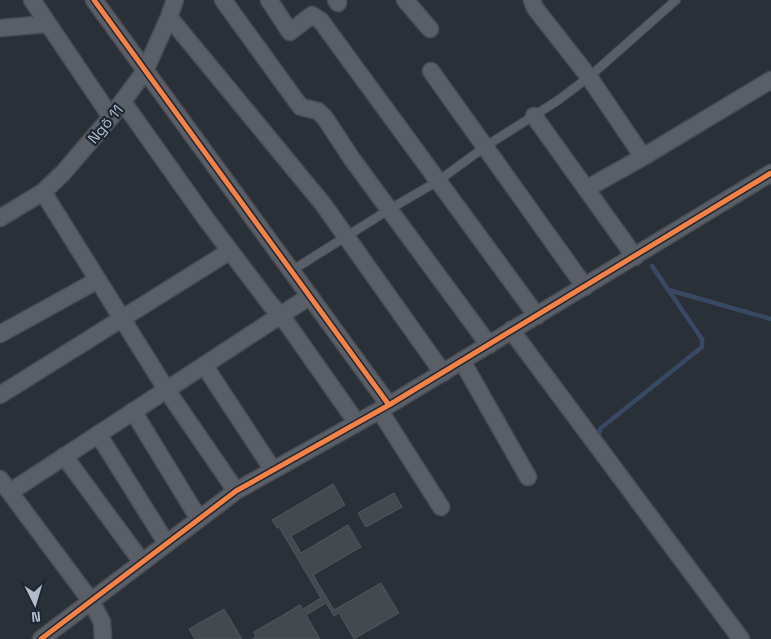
<svg xmlns="http://www.w3.org/2000/svg" width="771" height="639" viewBox="0 0 771 639" font-family="'Space Grotesk',sans-serif">
	<style>
		.lines { fill: none; stroke-linecap: round; stroke-linejoin: round }
		.stream { stroke: #384963; stroke-width: 4.5 }
		.building { fill: #444950; stroke: #52575f }
		.service-casing { stroke: #484c53; stroke-width: 10 }
		.minor-casing { stroke: #484c53; stroke-width: 19 }
		.service { stroke: #5a5e66; stroke-width: 8 }
		.minor { stroke: #5a5e66; stroke-width: 16 }
		.cycleway-casing { stroke: #1d2633; stroke-width: 8 }
		.cycleway { stroke: #f48246; stroke-width: 5 }
		.labels { text-anchor: middle; dominant-baseline: central; stroke-width: 4.5; stroke-linejoin: round; paint-order: stroke }
		.street-label { font-size: 15px; fill: #b4bcc9; stroke: #1d2633 }
	</style>
	<rect width="100%" height="100%" fill="#2a3038"/>
	<g class="lines">
		<path class="stream" d="M669,290l102,29
			M599,437l-1,-1 3,-8 101,-81v-8l-50,-73"/>
	</g>
	<path class="building" d="M333,484l12,21 -54,31 10,17 47,-28 13,22 -48,28 21,35 47,-27 18,30 -45,26 -15,-26 -5,3 -8,-13 -20,12 14,24h-68l4,-2 -2,-5 46,-27 3,4 18,-11 -42,-71 -2,1 -5,-8z
		M394,493l8,14 -36,20 -8,-14z
		M224,609l18,30h-47l-6,-10z"/>
	<g class="lines">
		<defs>
			<path id="service" d="M291,271l99,-62 48,-28 48,-35 71,-45 32,-24 87,-77"/>
			<path id="minor" d="M32,0l79,117
				M94,0l295,405
				M223,0l74,102 4,5 17,4 7,7 27,41 137,186
				M269,0l21,32 22,-17 9,6 216,295
				M336,0l2,3
				M405,0l25,29
				M532,0l3,8 54,69 54,80
				M169,17l154,187 120,169
				M0,28l48,-4
				M431,71l154,216
				M123,102l83,117 65,86 10,10 76,108
				M534,116l101,141
				M586,189l57,-32 128,-77
				M43,192l123,197 70,102
				M0,218l43,-26 20,-19 48,-56 34,-46 24,-54 6,-17
				M511,330l230,309
				M0,334l98,-54
				M462,361l66,116
				M204,365l69,105
				M0,395l230,-144
				M133,411l66,108
				M380,411l61,96
				M98,434l69,110
				M64,456l78,106
				M0,479l91,122 11,21 1,17
				M10,492l300,-196
				M41,639l195,-148 153,-86 382,-232"/>
		</defs>
		<use href="#service" class="service-casing"/>
		<use href="#minor" class="minor-casing"/>
		<use href="#service" class="service"/>
		<use href="#minor" class="minor"/>
		<defs>
			<path id="cycleway" d="M94,0l295,405
				M41,639l195,-148 153,-86 382,-232"/>
		</defs>
		<use href="#cycleway" class="cycleway-casing"/>
		<use href="#cycleway" class="cycleway"/>
	</g>
	<g class="labels">
		<g class="street-label">
			<text transform="translate(105 124) rotate(-50)">Ngõ 11</text>
		</g>
	</g>
	<g transform="translate(35 604) rotate(175)" stroke="#1d2633" stroke-width="4" paint-order="stroke">
	<path d="M0-4L9 19L0 12L-9 19Z" fill="#b4bcc9"/>
	<text y="-8" font-size="14" font-weight="bold" text-anchor="middle" fill="#b4bcc9">N</text>
	</g>
</svg>
